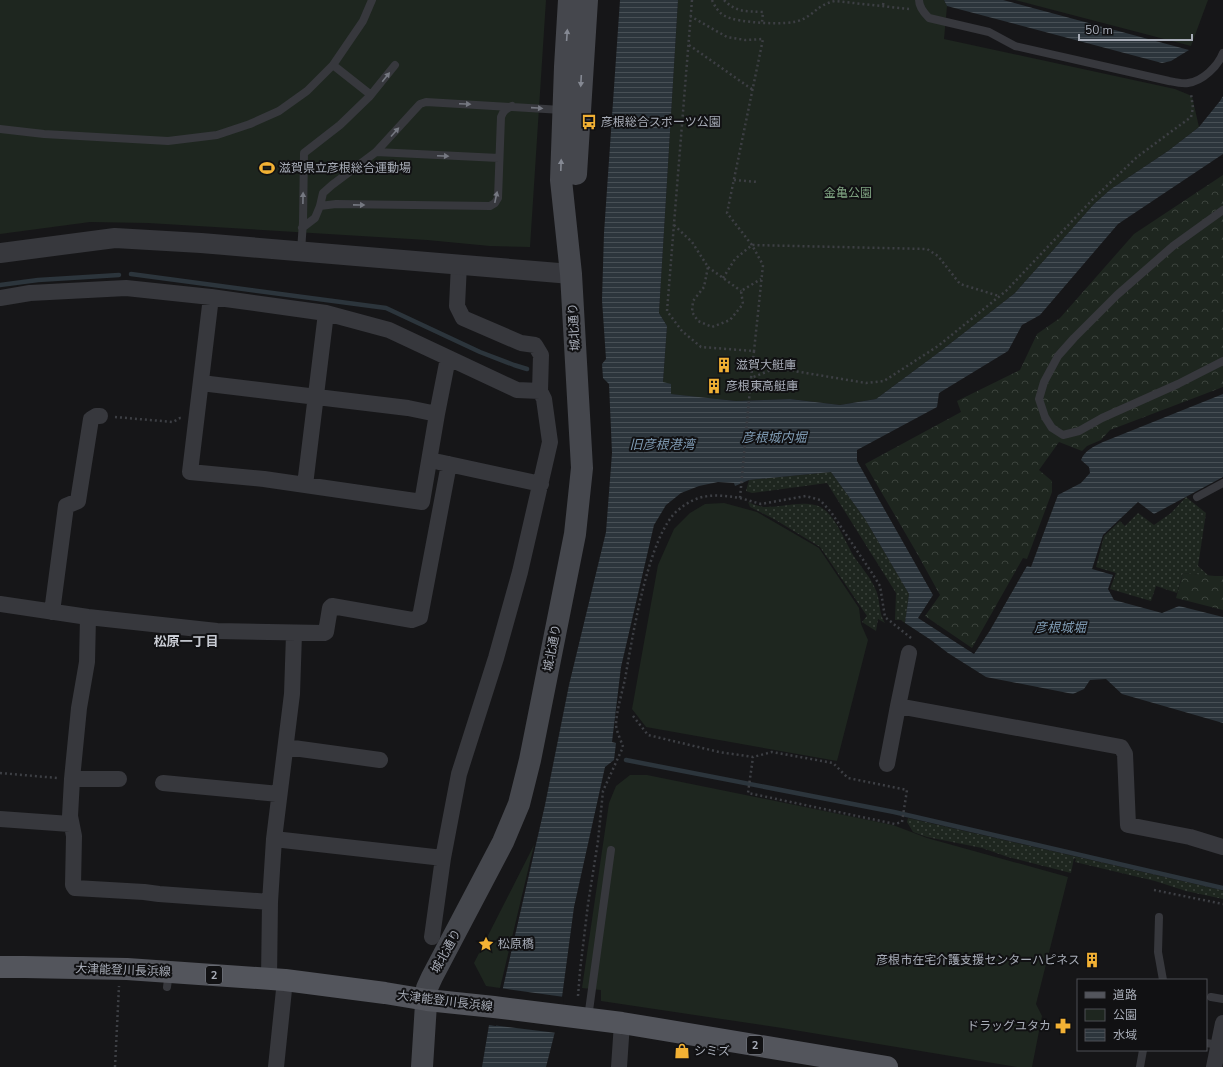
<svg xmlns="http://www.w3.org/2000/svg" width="1223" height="1067" viewBox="0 0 1223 1067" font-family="'Nunito Sans','Noto Sans JP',sans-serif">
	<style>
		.grass { fill: url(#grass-dots) }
		.forest { fill: url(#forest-crowns) }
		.green { fill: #1e261f }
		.water { fill: url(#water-rules) }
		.pier { fill: #161618 }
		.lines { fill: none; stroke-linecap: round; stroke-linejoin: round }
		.stream { stroke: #2c353c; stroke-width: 4.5 }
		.path { stroke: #3d3f44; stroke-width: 2.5; stroke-dasharray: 2 3; stroke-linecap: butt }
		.service { stroke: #37383d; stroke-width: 8 }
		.minor { stroke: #37383d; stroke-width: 16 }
		.tertiary { stroke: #37383d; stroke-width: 20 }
		.secondary { stroke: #45474d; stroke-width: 22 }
		.primary { stroke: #53555c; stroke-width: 22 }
		.oneway { fill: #858993 }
		.oneway2 { fill: #757881 }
		.labels { text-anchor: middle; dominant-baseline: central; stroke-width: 4; stroke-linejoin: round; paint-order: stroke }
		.shield { fill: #111113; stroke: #7b7e86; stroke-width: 1 }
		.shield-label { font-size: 11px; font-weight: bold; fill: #a8adb8 }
		.poi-label { font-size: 12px; fill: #a8adb8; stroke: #111113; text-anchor: start }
		.park-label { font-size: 12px; fill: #7fa381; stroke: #111113 }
		.street-label { font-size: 12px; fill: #a8adb8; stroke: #111113 }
		.water-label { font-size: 13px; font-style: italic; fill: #7f9bb3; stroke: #111113 }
		.neighbourhood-label { font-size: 13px; font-weight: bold; fill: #c9ccd4; stroke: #111113 }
	</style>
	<defs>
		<pattern id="grass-dots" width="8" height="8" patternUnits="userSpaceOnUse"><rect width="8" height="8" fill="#1e261f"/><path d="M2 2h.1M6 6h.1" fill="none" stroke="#3c433d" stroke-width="1.8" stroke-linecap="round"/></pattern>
		<pattern id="forest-crowns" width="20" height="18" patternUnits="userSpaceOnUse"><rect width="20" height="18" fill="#1e261f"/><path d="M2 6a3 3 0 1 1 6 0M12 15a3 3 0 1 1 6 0" fill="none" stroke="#3c433d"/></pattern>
		<pattern id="water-rules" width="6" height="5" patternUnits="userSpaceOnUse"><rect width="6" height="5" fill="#2c353c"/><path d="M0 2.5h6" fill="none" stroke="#485056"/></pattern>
	</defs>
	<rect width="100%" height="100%" fill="#161618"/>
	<path class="grass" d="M831,472l34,47 44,75 -4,29 -4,-3h-6l1,-27 -69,-110 -75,10 -6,-2 3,-11z
		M1186,497l20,16 -8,53 11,10 -26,-3 -6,20 -21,-7 -5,15 -41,-12 6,-16 -20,-6 8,-31 16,-15 5,5 13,-13 16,12 17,-12z
		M748,502c5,2 10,4 15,5 17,1 34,-6 52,-2 19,4 30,38 40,53 7,10 15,19 20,30 6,12 3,25 10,35l-7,-4 -2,12 -14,-9 5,-6 -47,-69 -46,-28 -24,-12z
		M908,818l313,72 2,1v8l-37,-8 -31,-10 -80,-19 1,-3 -2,-1 -3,15 -63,-16 -26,-9 -55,-11 -14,-5 -6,-10z"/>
	<path class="forest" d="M1223,175v212l-113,43 -9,10 -14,6 -5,5 -23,-9 -20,28 13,11v11l-25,67 -4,-1 -51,90 -47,-32 15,-21 -22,-40 -53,-91 96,-52 -4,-11 63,-31 17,-36 23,-16 74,-84z
		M1183,573l32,3h8v34l-47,-12z"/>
	<path class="green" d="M0,0h546l-16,247 -40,-1 -63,-6 -279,-17 -58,-1 -90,12z
		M678,0h266l3,6 -3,33 231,50 17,7 7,31 -31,24 -57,38 -17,15 -79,89 -73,57 -66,49 -36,6 -50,-6 -54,2 -66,-7 -7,-12 4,-56 -8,-13z
		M1015,0h193l-17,46z
		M724,503l33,9 62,36 40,60 2,16 7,16 -31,121 -191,-34 -14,-18 26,-144 16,-36 16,-16 15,-9z
		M630,775h17l246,50 34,13 141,39 -32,127 6,12 -10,51h-15l-235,-39 -181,-27v-11l-19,-2 27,-185 7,-17z
		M534,845l-34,143 -14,-2 -12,-23z"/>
	<path class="water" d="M620,0h58l-19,313 8,13 -4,56 8,2v10l65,7 54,-2 50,6 36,-6 66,-49 73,-57 79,-89 17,-15 57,-38 31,-24 21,-26 3,-5v58l-105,70 -78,91 -18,10 -14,26 -69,42 -2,14 -80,43v11l76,134 -15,23 56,36 15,-22 38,-66 4,1 27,-72 23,-12 9,-10 -1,-6 -8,-7c4,-10 12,-13 22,-18l120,-48v83l-69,37 -16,-12 -35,33 -11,34 21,6 -5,14 6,11 48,13 17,-7 44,11v106l-101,-29 -16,-15 -16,1 -6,9 -11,5 -87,-17 -38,-24 -17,-13 -26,-17 4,-29 -44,-75 -34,-47 -82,8 -14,6 -1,-3 -16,-1 -19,4 -18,7 -15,12 -12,20 -33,142 -9,75 4,1 -2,17 -9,7 -31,140 -14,105 -14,55h-64l7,-42 7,1 6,-34 43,-187 24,-120 37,-153 6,-79 -3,-69 -6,-6 -1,-14 4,-5 -4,-59 2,-67z
		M944,0h59l186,50 -18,11 -9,2 -215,-57z"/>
	<path class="pier" d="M500,988l64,9 -2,16 -5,20 -65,-8v-2h3z"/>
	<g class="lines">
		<path class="stream" d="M131,274l255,34 94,44 34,13 13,4
			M0,285l38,-5 81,-5
			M626,760l268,52 329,76"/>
		<path class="path" d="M692,0l-25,311 15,20 19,16 53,4 -3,27 25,-10 90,15 18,-2 54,-35 68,-55 87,-92 44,-42 54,-40 2,-9 -2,-14
			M712,0c3,7 7,13 13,16 12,7 63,10 76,4 14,-6 16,-15 34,-19l74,8
			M724,0c13,13 22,11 39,12l-1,10
			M883,5l1,-5
			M690,16l37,21 18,3 18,-1 -36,174 25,32 11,20 -9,86
			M689,45l64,45
			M734,180l24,2
			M674,225l18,17 16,25 -4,20 -11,14 -1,11 6,9 14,6 18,-7 13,-16 -2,-13 20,-12
			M708,267l33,24
			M723,278l12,-19 17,-14 175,4 11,7 22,28 39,12
			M115,417l58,5 7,-4h3
			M740,498l21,6 45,-8 14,4 11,12 41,61 8,13 5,31 26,21
			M633,716l15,19 71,17 34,5 19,-5 61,11 15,15 59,12 -5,32 -7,2 -147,-31 5,-36
			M0,773l57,5
			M1154,890l69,14
			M578,996l2,-25 8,-67 10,-63 5,-50 20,-44c-2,-7 -7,-16 -7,-23 1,-15 6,-31 9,-45 7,-39 23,-144 53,-169 21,-17 36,-16 62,-12l11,-120
			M115,1067l4,-81"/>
		<path class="service" d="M919,0c0,7 5,13 10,18l60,14 26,14 154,35c5,1 13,3 19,2 15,-2 30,-17 35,-30
			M333,65l38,30
			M0,129l44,5 124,7 49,-6 33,-11 29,-13 28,-20 26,-26 30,-44 9,-21
			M376,152l123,6
			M320,206l16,-2 154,2 5,-3 3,-5 3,-81c2,-6 5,-8 11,-11
			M1223,210l-50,36 -56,49 -43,43 -16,18 -14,26 -5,17 6,18 7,11 11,7 16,-4 23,-13 76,-34 45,-23
			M302,228l13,-10 5,-12 3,-13 9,-8 44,-33 44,-48 6,-2 136,8
			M301,251l2,-29 1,-69 36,-28 30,-29 25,-31
			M1197,497l26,-14
			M1159,917l-1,35 5,28
			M167,987l2,-15
			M1211,997l12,2
			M588,1018l23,-168
			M1206,1043l13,2
			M1140,1067l3,-17"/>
		<path class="minor" d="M211,297l-21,175 74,7 158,23 15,-88 11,-56
			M0,298l30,-5 96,-5 85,9 115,16 63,17 128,60 23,1
			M201,383l207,25 29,6
			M439,462l102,22
			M305,485l21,-172
			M0,604l88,13 129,14 107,2 2,-1 4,-24 2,-2 80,14 8,-3 29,-153
			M52,612l14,-106 12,-5 13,-82 5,-3h4
			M88,617l-1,45 -8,46 -7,71 -2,37 4,20 -1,49 2,3 69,4 15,2 111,8
			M909,653l-11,53 223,41 4,7 3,71 62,12 33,10
			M286,747l94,13
			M887,764l11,-58
			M72,779h47
			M163,783l116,11
			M0,819l70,5
			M274,839l169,19
			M432,937l11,-79 16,-84 37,-116 24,-86 30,-130 -6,-43 -4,-8 1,-36 -6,-10 -14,-2 -58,-25 -6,-12 2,-42
			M269,979l1,-77 4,-63 18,-145 2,-60
			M276,1067l9,-87
			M619,1067l3,-44
			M1214,1067l9,-44"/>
		<path class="tertiary" d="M0,253l115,-15 86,5 370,31"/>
		<path class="secondary" d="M576,174l11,-174
			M422,1067l5,-79 5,-11 71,-135 16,-38 11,-44 45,-226 7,-66 -11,-194 -10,-94 4,-113 4,-67"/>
		<path class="primary" d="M0,967h24l103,2 158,11 100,13 42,7 67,7 128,16 265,44"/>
	</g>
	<defs><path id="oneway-solid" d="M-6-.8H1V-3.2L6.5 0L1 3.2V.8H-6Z"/></defs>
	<g class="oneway">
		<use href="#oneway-solid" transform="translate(567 35) rotate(-86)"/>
		<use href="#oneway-solid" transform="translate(581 81) rotate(93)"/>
		<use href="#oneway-solid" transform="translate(561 165) rotate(-88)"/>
	</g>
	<g class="oneway2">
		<use href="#oneway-solid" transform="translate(386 77) rotate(-51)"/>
		<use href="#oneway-solid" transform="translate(465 104) rotate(3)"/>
		<use href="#oneway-solid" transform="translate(537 108) rotate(4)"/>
		<use href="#oneway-solid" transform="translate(395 132) rotate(-48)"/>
		<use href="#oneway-solid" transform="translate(443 156) rotate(3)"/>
		<use href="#oneway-solid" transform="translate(496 197) rotate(-78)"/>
		<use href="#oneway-solid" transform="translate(303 198) rotate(-89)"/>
		<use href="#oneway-solid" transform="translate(359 205) rotate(1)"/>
	</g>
	<defs>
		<symbol id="bus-bare" viewBox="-9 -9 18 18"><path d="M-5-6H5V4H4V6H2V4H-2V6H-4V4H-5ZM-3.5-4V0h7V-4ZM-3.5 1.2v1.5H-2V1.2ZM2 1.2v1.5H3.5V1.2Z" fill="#f2b134" stroke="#111113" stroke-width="2.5" paint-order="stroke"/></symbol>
		<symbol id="stadium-bare" viewBox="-9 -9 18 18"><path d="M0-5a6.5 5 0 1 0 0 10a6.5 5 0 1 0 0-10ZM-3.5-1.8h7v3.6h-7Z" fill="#f2b134" stroke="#111113" stroke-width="2.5" paint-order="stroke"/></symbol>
		<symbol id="building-bare" viewBox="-9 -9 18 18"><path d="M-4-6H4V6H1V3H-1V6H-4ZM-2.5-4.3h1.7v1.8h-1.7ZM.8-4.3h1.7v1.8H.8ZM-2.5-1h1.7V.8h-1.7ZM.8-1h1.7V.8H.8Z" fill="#f2b134" stroke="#111113" stroke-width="2.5" paint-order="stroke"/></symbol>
		<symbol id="sight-bare" viewBox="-9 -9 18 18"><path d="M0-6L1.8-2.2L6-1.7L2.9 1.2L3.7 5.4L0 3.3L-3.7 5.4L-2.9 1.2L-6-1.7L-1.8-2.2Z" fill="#f2b134" stroke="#111113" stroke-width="2.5" paint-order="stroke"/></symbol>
		<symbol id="pharmacy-bare" viewBox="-9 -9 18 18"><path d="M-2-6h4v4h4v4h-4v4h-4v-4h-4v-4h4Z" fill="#f2b134" stroke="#111113" stroke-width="2.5" paint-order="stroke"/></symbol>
		<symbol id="shop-bare" viewBox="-9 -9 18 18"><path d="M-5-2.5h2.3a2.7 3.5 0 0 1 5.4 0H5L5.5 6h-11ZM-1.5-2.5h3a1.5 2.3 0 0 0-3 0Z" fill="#f2b134" stroke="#111113" stroke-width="2.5" paint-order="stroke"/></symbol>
	</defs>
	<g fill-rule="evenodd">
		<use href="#bus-bare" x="578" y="111" width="22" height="22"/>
		<use href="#stadium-bare" x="256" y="157" width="22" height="22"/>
		<use href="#building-bare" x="713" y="354" width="22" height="22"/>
		<use href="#building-bare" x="703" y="375" width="22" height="22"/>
		<use href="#sight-bare" x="475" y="933" width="22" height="22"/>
		<use href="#building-bare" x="1081" y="949" width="22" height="22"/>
		<use href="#pharmacy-bare" x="1052" y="1015" width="22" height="22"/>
		<use href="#shop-bare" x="671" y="1040" width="22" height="22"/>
	</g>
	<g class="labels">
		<g class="shield">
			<rect x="206" y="966" width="16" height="18" rx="3"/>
			<rect x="747" y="1036" width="16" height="18" rx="3"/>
		</g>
		<g class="shield-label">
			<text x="214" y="975">2</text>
			<text x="755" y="1045">2</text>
		</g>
		<g class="poi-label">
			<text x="601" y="122">彦根総合スポーツ公園</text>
			<text x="279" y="168">滋賀県立彦根総合運動場</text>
			<text x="736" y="365">滋賀大艇庫</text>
			<text x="726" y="386">彦根東高艇庫</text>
			<text x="498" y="944">松原橋</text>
			<text x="1080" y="960" text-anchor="end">彦根市在宅介護支援センターハピネス</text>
			<text x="1051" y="1026" text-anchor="end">ドラッグユタカ</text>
			<text x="694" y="1051">シミズ</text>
		</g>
		<g class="park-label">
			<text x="848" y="193">金亀公園</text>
		</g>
		<g class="street-label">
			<text transform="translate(574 327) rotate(-93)">城北通り</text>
			<text transform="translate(552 648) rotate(-79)">城北通り</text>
			<text transform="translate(446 951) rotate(-61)">城北通り</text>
			<text transform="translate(123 970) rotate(2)">大津能登川長浜線</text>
			<text transform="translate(445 1001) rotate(7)">大津能登川長浜線</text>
		</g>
		<g class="water-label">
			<text x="774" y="438">彦根城内堀</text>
			<text x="662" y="445">旧彦根港湾</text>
			<text x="1060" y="628">彦根城堀</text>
		</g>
		<g class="neighbourhood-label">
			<text x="186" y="642">松原一丁目</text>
		</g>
	</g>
	<rect x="1077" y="979" width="130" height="72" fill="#111113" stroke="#4d4f55"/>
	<rect x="1085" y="992" width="20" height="6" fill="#53555c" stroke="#4d4f55"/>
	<text x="1113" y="999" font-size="12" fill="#a8adb8">道路</text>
	<rect x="1085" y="1009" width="20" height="12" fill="#1e261f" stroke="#4d4f55"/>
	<text x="1113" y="1019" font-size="12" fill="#a8adb8">公園</text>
	<rect x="1085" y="1029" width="20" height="12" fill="url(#water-rules)" stroke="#4d4f55"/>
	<text x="1113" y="1039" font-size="12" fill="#a8adb8">水域</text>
	<path d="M1079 34v6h113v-6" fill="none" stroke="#a8adb8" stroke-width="2"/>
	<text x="1085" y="34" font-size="12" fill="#a8adb8" stroke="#111113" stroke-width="3" paint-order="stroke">50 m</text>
</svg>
